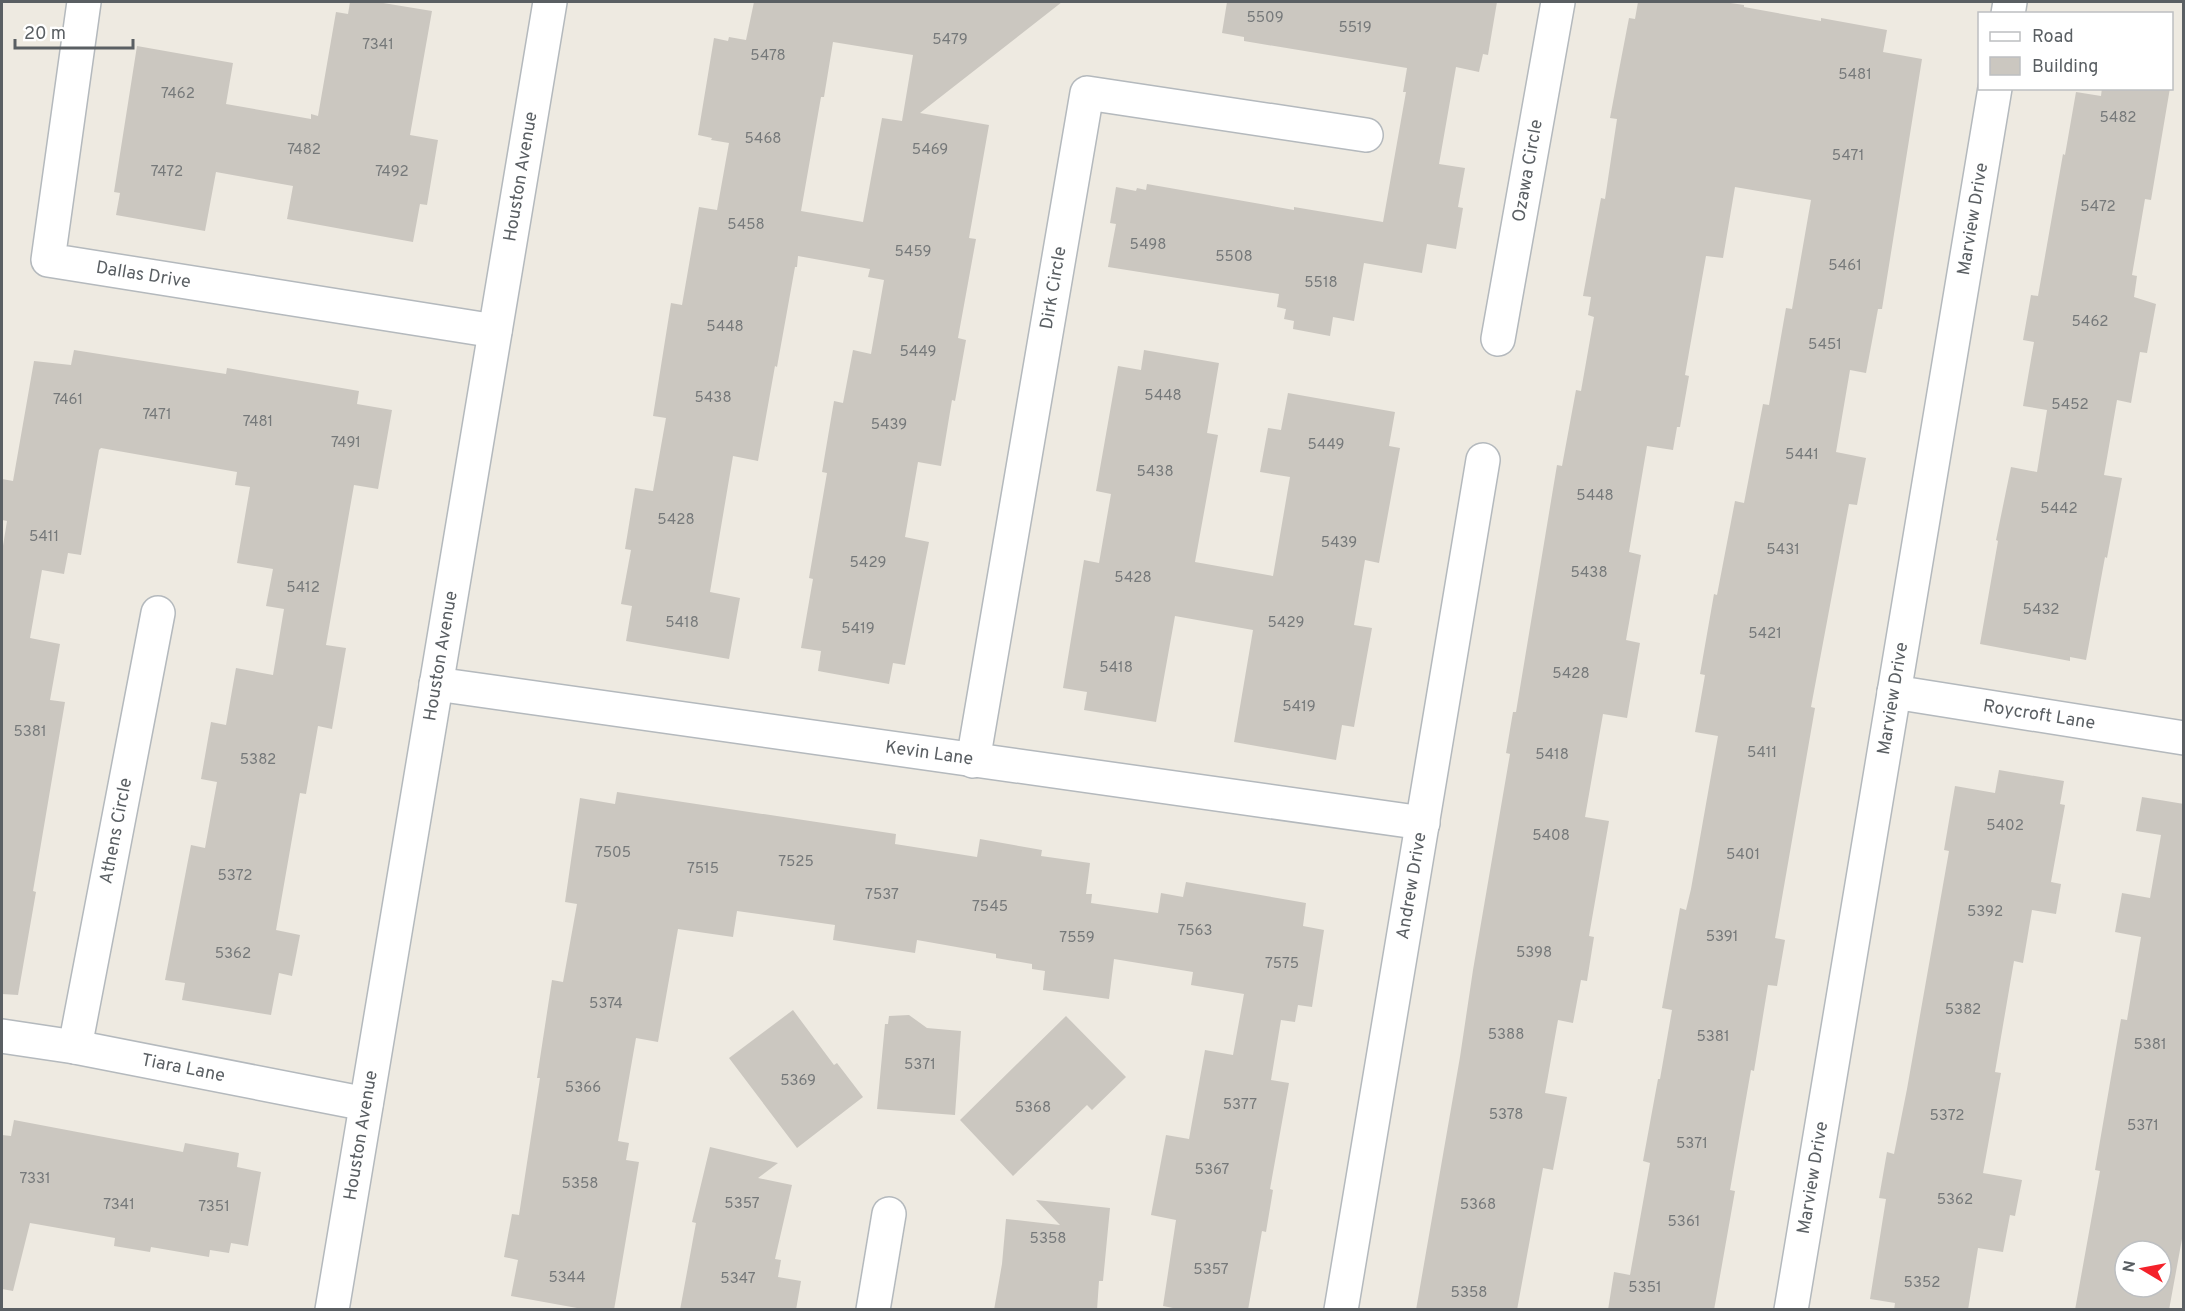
<svg xmlns="http://www.w3.org/2000/svg" width="2185" height="1311" viewBox="0 0 2185 1311" font-family="Overpass,sans-serif">
	<style>
		.building { fill: #cbc7c0; fill-rule: evenodd }
		.lines { fill: none; stroke-linecap: round; stroke-linejoin: round }
		.minor-casing { stroke: #b4b9bd; stroke-width: 36 }
		.minor { stroke: #fff; stroke-width: 33 }
		.labels { text-anchor: middle; dominant-baseline: central; stroke-width: 5; stroke-linejoin: round; paint-order: stroke }
		.number-label { font-size: 15px; fill: #76797a }
		.street-label { font-size: 18px; fill: #5a5f63; stroke: #fff }
	</style>
	<rect width="100%" height="100%" fill="#eeeae1"/>
	<path class="building" d="M350,2h27l55,9 -22,124 28,5 -11,65 -7,-1 -7,38 -126,-23 6,-33 -77,-14 -11,59 -89,-16 4,-22 -6,-1 23,-146 96,17 -7,41 85,15v-5l7,2 18,-104 12,2z
		M754,2h308l-142,111 69,12 -20,113 7,1 -18,99 8,2 -11,61 -3,-1 -11,66 -23,-4 -13,75 24,5 -24,123 -12,-2 -4,21 -71,-13 3,-20 -20,-3 12,-69 -4,-1 18,-105 -5,-1 12,-71 9,2 10,-53 18,4 13,-74 -16,-3 2,-8 -72,-13 -1,11h-2l-18,100 -2,-1 -17,95 -25,-5 -23,136 30,6 -11,61 -103,-18 6,-35 -11,-2 10,-54 -6,-1 10,-61 18,3 13,-73 -13,-2 18,-113 11,2 17,-98 18,3 12,-67 -18,-3 1,-2 -14,-3 16,-97 14,3 1,-4 17,3zM833,42l80,13 -11,66 -20,-3 -19,104 -62,-11 20,-114h3z
		M1227,2h270l-9,53 -5,-1 -4,18 -23,-5 -17,97 26,4 -7,39 5,1 -7,41 -29,-5 -5,29 -58,-10 -10,58 -21,-4 -3,19 -37,-7 1,-8 -10,-2 2,-10 -9,-2 2,-13 -171,-27 8,-43 -6,-1 6,-36 20,4 1,-3 9,2 1,-6 147,26v-3l89,15 23,-130h-3l4,-24 -163,-27v-4l-22,-4z
		M1638,2h86l20,3v2l77,14v-3l66,12 -4,22 39,7 -40,250h-4l-12,64 -16,-3 -14,82 30,6 -9,47 -8,-1 -38,203 4,1 -40,230 10,2 -8,46 -9,-1 -14,86 -3,-1 -21,120 5,1 -21,119h-106l6,-38 16,3 20,-112 -7,-2 15,-82h2l12,-69 -10,-2 18,-100 6,2 5,-21 27,-153 -23,-4 10,-57 -5,-1 14,-80 3,1 18,-94 9,2 19,-99 6,1 17,-97 6,1 19,-109 -76,-13 -12,71 -17,-2 -21,119 4,1 -9,51h-3l-4,23 -26,-4 -18,106 12,3 -15,85 14,3 -13,75 -24,-4 -18,103 24,4 -20,115 5,1 -7,44 -6,-1 -8,43 -15,-3 -13,73 22,4 -14,73 -10,-2 -26,142h-101l44,-253 13,-87 37,-216 -4,-1 7,-41h3l41,-247 5,1 14,-76 5,1 13,-74 -6,-2 3,-18 -8,-1 18,-98 4,1 12,-80 -7,-1 9,-48 10,-52 6,1z
		M2102,88h68l-19,112 -6,-1 -13,76 5,1 -3,21 22,7 -9,49 -7,-1 -9,51 -14,-3 -13,75 18,3 -15,80 -2,-1 -19,103 -16,-3v4l-90,-17 18,-103 -2,-1 15,-73 26,5 10,-62 -24,-4 11,-64 -11,-2 8,-45 7,1 25,-142 2,1 11,-63 25,4z
		M74,350l152,24 1,-6 132,23 -2,13 35,6 -14,79 -24,-4 -28,160 20,3 -14,81 -14,-3 -12,68 -6,-1 -24,137 24,5 -8,41 -13,-3 -8,42 -89,-15 3,-17 -20,-3 26,-135 14,3 12,-66 -16,-3 10,-57 15,3 10,-57 37,7 11,-66 -18,-3 7,-37 -36,-6 13,-76 -15,-2 2,-13 -136,-24 -2,2 -18,105 -13,-2 -4,21 -22,-4 -12,68 30,6 -10,56 15,2 -32,189 3,1 -18,103 -16,-1v-442l5,-31 -5,-1v-41l11,2 21,-120 37,4z
		M1144,350l75,13 -12,70 11,2 -23,127 78,14 17,-99 -30,-5 8,-44 13,2 7,-37 107,19 -6,34 11,2 -21,115 -14,-3 -11,65 18,3 -18,99 -12,-2 -6,35 -102,-18 19,-112 -78,-14 -19,106 -72,-12 3,-18 -24,-4 21,-128 15,3 12,-69 -15,-3 22,-125 23,4z
		M1999,770l65,11 -4,23 5,1 -14,77 10,2 -5,30 -24,-4 -9,53 -9,-2 -19,111 6,1 -18,100 39,7 -7,36 -5,-1 -7,37 -25,-4 -10,62h-74l1,-7 -25,-4 16,-100 -7,-1 8,-46 7,2 13,-65 42,-238 -5,-1 11,-64 40,7z
		M617,792l279,42 -1,10 82,13 3,-18 62,11 -1,6 49,7 -4,31h6l-1,9 67,10 3,-20 22,4 3,-15 120,21 -3,23 21,4 -12,77 -14,-2 -3,17 -14,-2 -10,60 18,3 -19,106 3,1 -7,42 -4,-1 -14,79h-65l-20,-4 13,-86 -25,-5 15,-80 23,4 16,-89 28,5 11,-61 -53,-9 2,-13 -79,-13 -5,40 -66,-9 2,-19 -13,-2v-5l-36,-6v-4l-79,-14 -2,13 -82,-13 2,-15 -98,-14 -4,26 -55,-8 -20,113 -22,-4 -18,103 11,2 -3,17 13,2 -25,148h-26l-77,-14 7,-36 -14,-3 8,-43 7,1 21,-137h-3l15,-98 11,2 14,-78 -12,-2 15,-104 35,6z
		M2142,797l42,7v424l-15,82h-94l25,-139 -5,-1 26,-151 6,1 14,-83 -26,-5 7,-39 28,5 11,-63 -25,-4zM2125,1251h36v36h-36z
		M793,1010l41,55 3,-2 26,34 -66,51 -68,-90z
		M909,1015l18,13 34,3 -6,84 -78,-6 8,-85h3l1,-8z
		M1066,1016l60,61 -34,33 -5,-5 -74,71 -53,-56z
		M14,1120l169,32 2,-9 54,10 -2,14 24,5 -13,74 -17,-3 -2,10 -19,-3 -1,7 -58,-10 -1,5 -36,-6 1,-8 -85,-15 -17,68 -11,-2v-154l9,1z
		M710,1147l68,16 -20,15 34,7 -17,74 6,1 -3,17 23,4 -5,29h-116l16,-87 -4,-1z
		M1036,1200l74,8 -7,73h-4l-2,29h-103l8,-46 4,-45 54,6z"/>
	<g class="lines">
		<defs>
			<g id="minor">
				<path id="s1" d="M84,2l-36,258 447,71"/>
				<path d="M2008,14l2,-12"/>
				<path id="s2" d="M1498,339l60,-337"/>
				<path id="s3" d="M436,684l987,139"/>
				<path id="s4" d="M1894,692l290,46"/>
				<path id="s5" d="M973,761l114,-668 279,42"/>
				<path id="s6" d="M2,1036l73,11 291,57"/>
				<path id="s7" d="M75,1047l83,-434"/>
				<path id="s8" d="M332,1310l218,-1308"/>
				<path d="M873,1310l16,-96"/>
				<path id="s9" d="M1341,1310l142,-850"/>
				<path id="s10" d="M1791,1310l204,-1222"/>
			</g>
		</defs>
		<use href="#minor" class="minor-casing"/>
		<use href="#minor" class="minor"/>
	</g>
	<g class="labels">
		<g class="number-label">
			<text x="1265" y="18">5509</text>
			<text x="1355" y="28">5519</text>
			<text x="950" y="40">5479</text>
			<text x="378" y="45">7341</text>
			<text x="768" y="56">5478</text>
			<text x="1855" y="75">5481</text>
			<text x="178" y="94">7462</text>
			<text x="2118" y="118">5482</text>
			<text x="763" y="139">5468</text>
			<text x="304" y="150">7482</text>
			<text x="930" y="150">5469</text>
			<text x="1848" y="156">5471</text>
			<text x="167" y="172">7472</text>
			<text x="392" y="172">7492</text>
			<text x="2098" y="207">5472</text>
			<text x="746" y="225">5458</text>
			<text x="1148" y="245">5498</text>
			<text x="913" y="252">5459</text>
			<text x="1234" y="257">5508</text>
			<text x="1845" y="266">5461</text>
			<text x="1321" y="283">5518</text>
			<text x="2090" y="322">5462</text>
			<text x="725" y="327">5448</text>
			<text x="1825" y="345">5451</text>
			<text x="918" y="352">5449</text>
			<text x="1163" y="396">5448</text>
			<text x="713" y="398">5438</text>
			<text x="68" y="400">7461</text>
			<text x="2070" y="405">5452</text>
			<text x="157" y="415">7471</text>
			<text x="258" y="422">7481</text>
			<text x="889" y="425">5439</text>
			<text x="346" y="443">7491</text>
			<text x="1326" y="445">5449</text>
			<text x="1802" y="455">5441</text>
			<text x="1155" y="472">5438</text>
			<text x="1595" y="496">5448</text>
			<text x="2059" y="509">5442</text>
			<text x="676" y="520">5428</text>
			<text x="44" y="537">5411</text>
			<text x="1339" y="543">5439</text>
			<text x="1783" y="550">5431</text>
			<text x="868" y="563">5429</text>
			<text x="1589" y="573">5438</text>
			<text x="1133" y="578">5428</text>
			<text x="303" y="588">5412</text>
			<text x="2041" y="610">5432</text>
			<text x="682" y="623">5418</text>
			<text x="1286" y="623">5429</text>
			<text x="858" y="629">5419</text>
			<text x="1765" y="634">5421</text>
			<text x="1116" y="668">5418</text>
			<text x="1571" y="674">5428</text>
			<text x="1299" y="707">5419</text>
			<text x="30" y="732">5381</text>
			<text x="1762" y="753">5411</text>
			<text x="1552" y="755">5418</text>
			<text x="258" y="760">5382</text>
			<text x="2005" y="826">5402</text>
			<text x="1551" y="836">5408</text>
			<text x="613" y="853">7505</text>
			<text x="1743" y="855">5401</text>
			<text x="796" y="862">7525</text>
			<text x="703" y="869">7515</text>
			<text x="235" y="876">5372</text>
			<text x="882" y="895">7537</text>
			<text x="990" y="907">7545</text>
			<text x="1985" y="912">5392</text>
			<text x="1195" y="931">7563</text>
			<text x="1722" y="937">5391</text>
			<text x="1077" y="938">7559</text>
			<text x="1534" y="953">5398</text>
			<text x="233" y="954">5362</text>
			<text x="1282" y="964">7575</text>
			<text x="606" y="1004">5374</text>
			<text x="1963" y="1010">5382</text>
			<text x="1506" y="1035">5388</text>
			<text x="1713" y="1037">5381</text>
			<text x="2150" y="1045">5381</text>
			<text x="920" y="1065">5371</text>
			<text x="798" y="1081">5369</text>
			<text x="583" y="1088">5366</text>
			<text x="1240" y="1105">5377</text>
			<text x="1033" y="1108">5368</text>
			<text x="1506" y="1115">5378</text>
			<text x="1947" y="1116">5372</text>
			<text x="2143" y="1126">5371</text>
			<text x="1692" y="1144">5371</text>
			<text x="1212" y="1170">5367</text>
			<text x="35" y="1179">7331</text>
			<text x="580" y="1184">5358</text>
			<text x="1955" y="1200">5362</text>
			<text x="742" y="1204">5357</text>
			<text x="119" y="1205">7341</text>
			<text x="1478" y="1205">5368</text>
			<text x="214" y="1207">7351</text>
			<text x="1684" y="1222">5361</text>
			<text x="1048" y="1239">5358</text>
			<text x="1211" y="1270">5357</text>
			<text x="567" y="1278">5344</text>
			<text x="738" y="1279">5347</text>
			<text x="1922" y="1283">5352</text>
			<text x="1645" y="1288">5351</text>
			<text x="1469" y="1293">5358</text>
		</g>
		<g class="street-label">
			<text stroke="none"><textPath href="#s2" startOffset="171">Ozawa Circle</textPath></text>
			<text stroke="none"><textPath href="#s8" startOffset="1149">Houston Avenue</textPath></text>
			<text stroke="none"><textPath href="#s10" startOffset="1106">Marview Drive</textPath></text>
			<text stroke="none"><textPath href="#s1" startOffset="357">Dallas Drive</textPath></text>
			<text stroke="none"><textPath href="#s5" startOffset="480">Dirk Circle</textPath></text>
			<text stroke="none"><textPath href="#s8" startOffset="663">Houston Avenue</textPath></text>
			<text stroke="none"><textPath href="#s10" startOffset="620">Marview Drive</textPath></text>
			<text stroke="none"><textPath href="#s4" startOffset="147">Roycroft Lane</textPath></text>
			<text stroke="none"><textPath href="#s3" startOffset="498">Kevin Lane</textPath></text>
			<text stroke="none"><textPath href="#s7" startOffset="220">Athens Circle</textPath></text>
			<text stroke="none"><textPath href="#s9" startOffset="430">Andrew Drive</textPath></text>
			<text stroke="none"><textPath href="#s6" startOffset="184">Tiara Lane</textPath></text>
			<text stroke="none"><textPath href="#s8" startOffset="177">Houston Avenue</textPath></text>
			<text stroke="none"><textPath href="#s10" startOffset="134">Marview Drive</textPath></text>
		</g>
	</g>
	<rect width="2185" height="1311" fill="none" stroke="#5a5f63" stroke-width="6"/>
	<rect x="1978" y="12" width="195" height="78" fill="#ffffff" stroke="#bdbfc1" stroke-width="1.5"/>
	<rect x="1990" y="32" width="30" height="9" fill="#ffffff" stroke="#bdbfc1" stroke-width="1.5"/>
	<text x="2032" y="42" font-size="18" fill="#5a5f63">Road</text>
	<rect x="1990" y="57" width="30" height="18" fill="#cbc7c0" stroke="#bdbfc1" stroke-width="1.5"/>
	<text x="2032" y="72" font-size="18" fill="#5a5f63">Building</text>
	<g transform="translate(2143 1269) rotate(280)"><circle r="28" fill="#ffffff" stroke="#bdbfc1" stroke-width="1.5"/>
	<path d="M0-4.5L10 22L0 15L-10 22Z" fill="#f4212a"/>
	<text y="-9" font-size="16" font-weight="bold" text-anchor="middle" fill="#5a5f63">N</text>
	</g>
	<path d="M15 39v9h118v-9" fill="none" stroke="#5a5f63" stroke-width="3"/>
	<text x="24" y="39" font-size="18" fill="#5a5f63" stroke="#ffffff" stroke-width="4.5" paint-order="stroke">20 m</text>
</svg>
